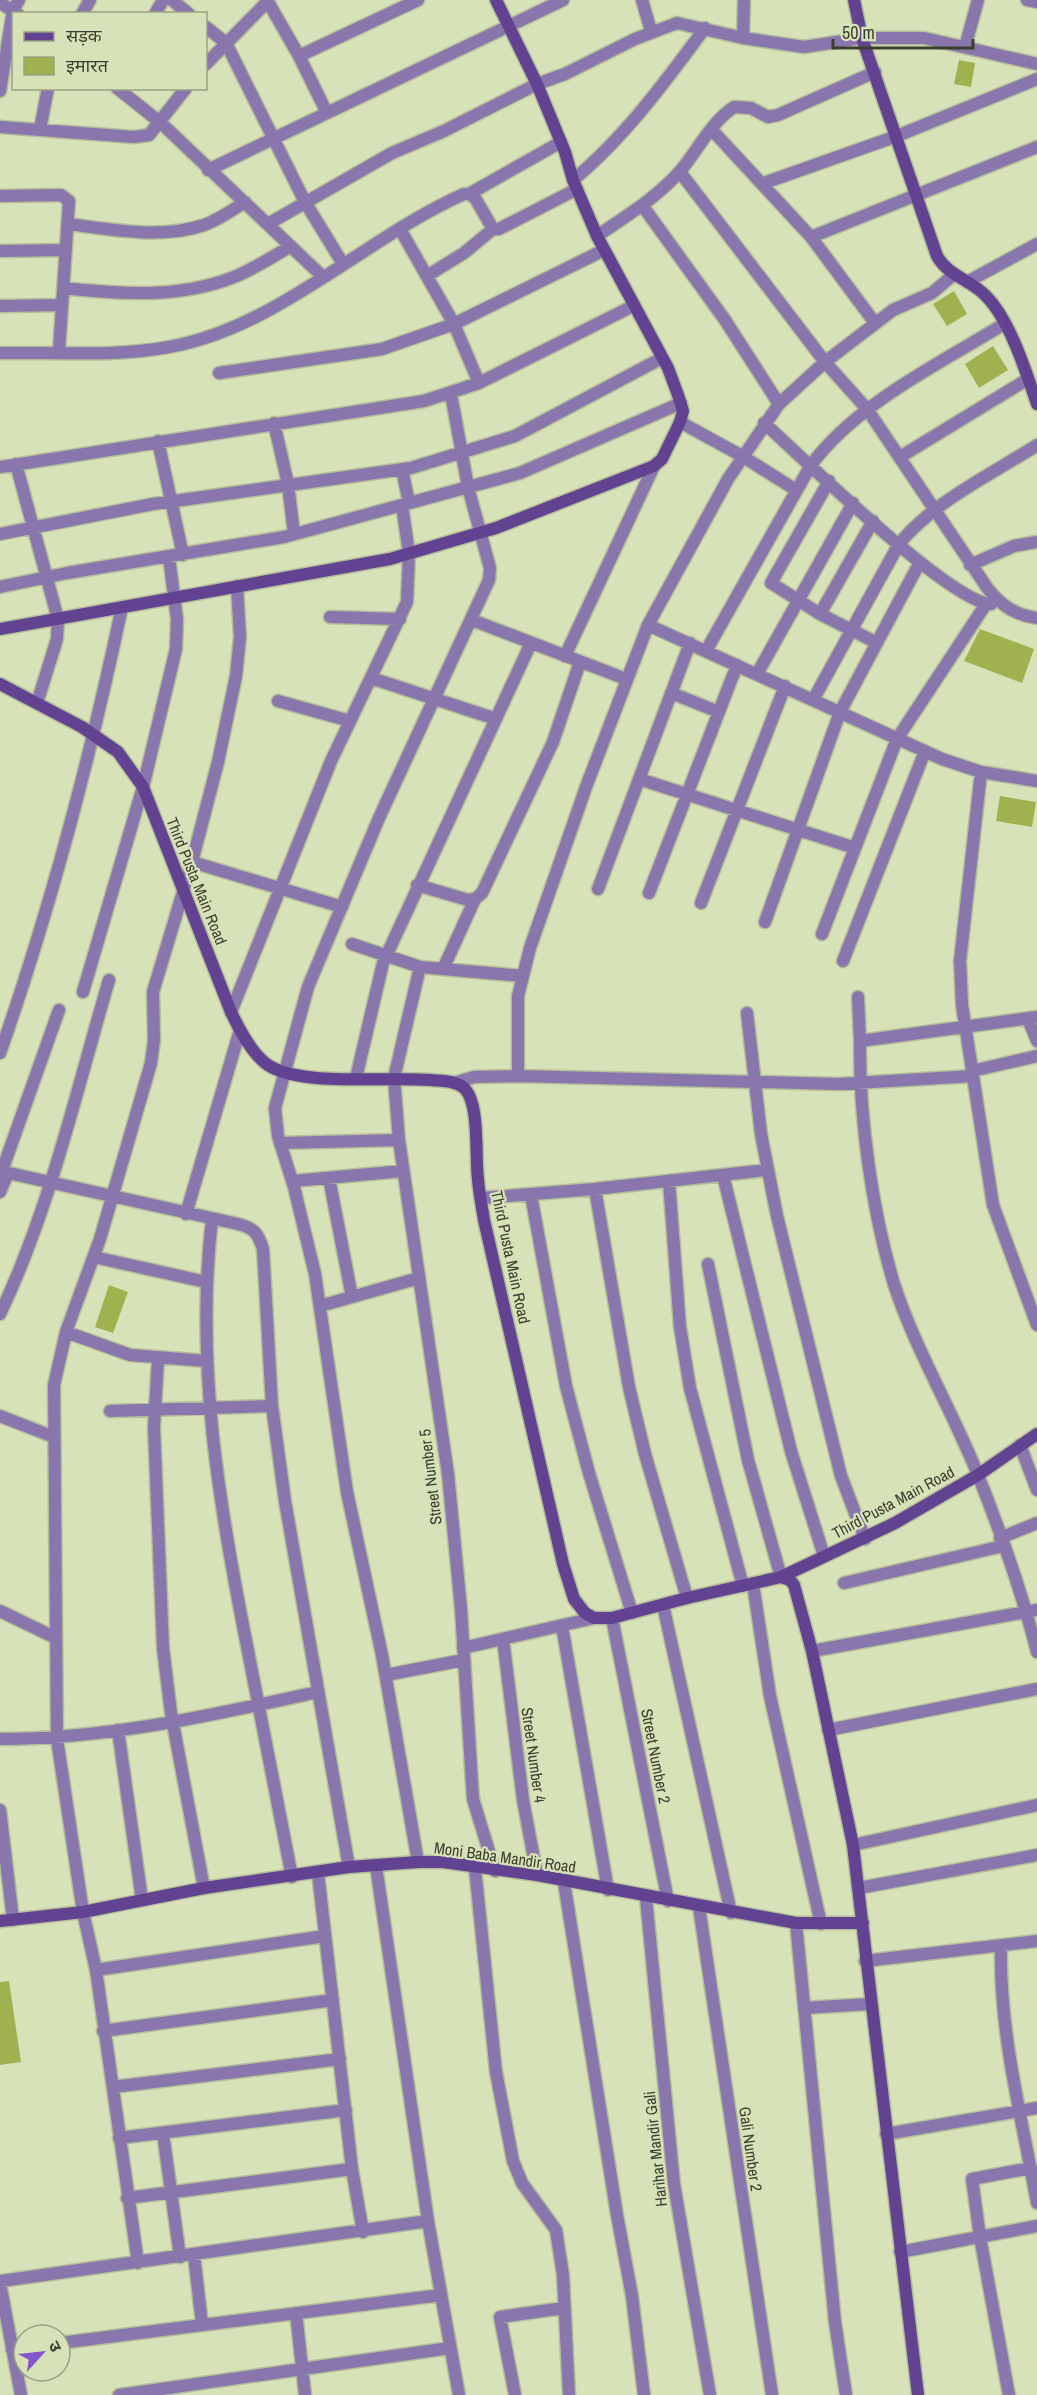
<svg xmlns="http://www.w3.org/2000/svg" width="1037" height="2395" viewBox="0 0 1037 2395" font-family="'Archivo Narrow','Noto Sans Devanagari',sans-serif">
	<style>
		.building { fill: #9fb24f }
		.lines { fill: none; stroke-linecap: round; stroke-linejoin: round }
		.street-casing { stroke: #b5be9a; stroke-width: 15 }
		.secondary-casing { stroke: #b5be9a; stroke-width: 15 }
		.street { stroke: #8876ad; stroke-width: 12 }
		.secondary { stroke: #614392; stroke-width: 12 }
		.labels { text-anchor: middle; dominant-baseline: central; stroke-width: 4.5; stroke-linejoin: round; paint-order: stroke }
		.street-label { font-size: 16px; fill: #3b3f2e; stroke: #d8e2b9 }
	</style>
	<rect width="100%" height="100%" fill="#d8e2b9"/>
	<path class="building" d="M959,60l16,3 -4,24 -17,-3z
		M954,291l13,23 -20,12 -14,-22z
		M993,346l15,24 -29,18 -14,-24z
		M980,629l54,20 -12,34 -58,-22z
		M1000,796l36,6 -4,25 -36,-6z
		M109,1285l19,7 -15,41 -18,-6z
		M9,1981l12,81 -21,3v-83z"/>
	<g class="lines">
		<defs>
			<path id="street" d="M172,0l17,14
				M267,0l32,56 28,57
				M642,0l9,31
				M1027,0l10,2
				M0,3l18,11
				M82,14l8,-14
				M155,14l8,-14
				M206,27l20,16 79,159 38,62
				M743,38l1,-38
				M965,47l13,-47
				M299,56l119,-56
				M206,64l62,-63
				M117,88l44,35 161,153
				M0,91l13,-81 6,-10
				M0,127l134,10 15,-2 37,-47
				M40,129l8,-41
				M712,130l99,107 64,86
				M208,170l355,-170
				M680,172l145,190 42,47 121,180c14,17 27,26 49,29
				M573,180c51,-42 92,-98 132,-152
				M764,183l133,-47 140,-57
				M469,194l92,-52
				M0,196l61,-1 8,6 -10,150
				M642,205l83,115 54,84
				M69,224c42,6 95,15 135,1 15,-5 28,-15 41,-23
				M268,224l124,-71 52,-22 93,-47 28,-10 70,-35 42,-16 66,15 61,9 58,-9h62l113,26
				M400,229l54,95 25,59
				M597,236c29,-20 61,-39 84,-66 17,-20 30,-48 53,-63l17,1 17,9 10,-2 97,-43
				M811,237l226,-90
				M0,251l66,-1
				M427,276l37,-23 29,-24
				M967,282l70,-38
				M63,288c57,6 116,11 171,-11 20,-8 38,-20 57,-31
				M0,306l62,-1
				M0,353c54,-1 116,4 169,-6 108,-19 196,-109 295,-153h5l6,4 18,31h6l78,-40
				M219,373l163,-24 72,-25 150,-74
				M680,422l62,34 54,34
				M274,423l14,61 6,50
				M764,423c38,34 185,179 227,181
				M158,441l25,114
				M900,457l128,-78
				M16,464l42,155 -1,20 -20,64
				M0,467l424,-66 55,-18 154,-77
				M402,469l7,34
				M873,521l-53,93 57,29
				M0,534l153,-30 258,-36 104,-32 147,-78
				M970,565l44,-19 23,-4
				M0,587l67,-14 217,-36 236,-64 161,-70
				M820,614l-49,-31 58,-102
				M330,617l70,2
				M472,620l154,59
				M648,625l294,134 39,13 56,9
				M706,651l105,-186c46,-62 128,-101 193,-141
				M565,656l89,-190
				M757,674l96,-171
				M371,678l125,41
				M671,693l48,19
				M813,700l86,-156c35,-43 92,-69 138,-99
				M278,701l72,20
				M981,772l-21,189 2,44 31,200 44,120
				M639,779l216,69
				M192,862l150,45
				M417,885l51,15 7,-1 7,-6 71,-151 27,-80
				M598,889l92,-246
				M649,893l88,-228
				M701,903l84,-217
				M765,922l75,-210 80,-150
				M822,934l75,-195 89,-135
				M352,944l68,23
				M843,961l82,-210
				M443,969l32,-70
				M83,992l60,-205 33,-138 1,-30 -8,-62
				M858,997l2,44
				M231,1012l100,-251 76,-159 2,-49 -7,-48
				M747,1013l14,121 16,82 64,260 24,63
				M1037,1017l-177,24c-1,76 12,170 34,243 21,65 59,128 84,191 23,58 44,117 59,177
				M1028,1019l9,22
				M0,1053c51,-146 90,-294 122,-446
				M972,1071l65,-15
				M518,1076v-80l12,-48 56,-161 62,-162 80,-146 51,-75 46,-42 68,-52 39,-17 20,-17
				M356,1078l27,-115 148,-320
				M454,1083l20,-6 44,-1 321,8 134,-8
				M280,1143l119,-3
				M0,1171l238,53c16,4 20,9 25,25l9,157 13,95 64,366
				M2,1171l57,-161
				M723,1175l68,276 33,105
				M329,1178l23,119
				M293,1181l110,-10
				M669,1181l11,146 10,61 53,198
				M595,1189l34,198 16,67 42,144
				M0,1192l8,-19
				M531,1195l35,191 23,87 43,140
				M481,1198l114,-9 172,-19
				M186,1214l54,-184
				M212,1219c-17,144 7,286 35,427 15,77 30,154 45,231
				M94,1257l112,25
				M708,1264l40,196 33,117
				M320,1306l99,-28
				M0,1314c50,-105 76,-222 109,-334
				M66,1332l64,23 77,6
				M158,1359l-4,68 9,221 8,65 33,175
				M110,1411l162,-5
				M0,1416l54,21
				M1020,1445l17,45
				M1000,1538l37,-15
				M844,1583l159,-37
				M753,1584l17,112 51,228
				M663,1605l68,308
				M0,1611l56,27
				M612,1618l56,283
				M562,1626l46,264
				M503,1639l20,161 14,75
				M463,1648l131,-30
				M812,1651l225,-41
				M386,1675l78,-15
				M118,1730l24,170
				M828,1730l209,-41
				M0,1739c108,0 213,-24 318,-47
				M0,1810l13,110
				M853,1845l184,-40
				M418,1862l-36,-207 -35,-163 -32,-218 -21,-87 -16,-51 -3,-28 33,-121 71,-169 110,-238 1,-12 -22,-81 -17,-93
				M376,1866l52,355 31,174
				M475,1868l21,204 17,89 9,22 34,47 7,45 6,120
				M495,1871l-22,-72 -12,-190 -13,-135 -49,-334 -5,-62 26,-111 103,9
				M318,1873l34,296 11,63
				M564,1882l53,333 15,81 12,99
				M859,1888l178,-33
				M646,1898l28,286 36,211
				M699,1907l73,488
				M796,1923l39,399 11,73
				M1001,1946c-2,86 21,172 36,257
				M865,1961l172,-20
				M96,1970l229,-34
				M804,2008l66,-4
				M103,2031l230,-31
				M113,2087l227,-28
				M163,2133l17,124
				M886,2134l151,-26
				M119,2138l227,-28
				M127,2198l225,-29
				M900,2252l137,-26
				M194,2255l8,69
				M138,2263l-42,-293 -13,-58 -26,-173 -3,-354 12,-53 34,-93 51,-176 3,-23 -1,-48 39,-130 26,-100 18,-86 4,-39 -3,-51
				M0,2283l21,112
				M0,2286l1,-5 427,-60
				M296,2313l9,82
				M60,2343l381,-48
				M12,2350l12,-2
				M119,2395l331,-47
				M515,2395l-15,-78 64,-9
				M1009,2395l-29,-158 -8,-58 59,-11"/>
			<path id="secondary" d="M854,0l8,38 75,218c12,21 33,23 49,40 24,24 40,76 51,108
				M0,629l390,-70 106,-31 158,-62 8,-7 18,-37 3,-11 -5,-16 -10,-27 -71,-132 -24,-56 -8,-28 -28,-68 -41,-84
				M0,684l82,43 36,25 25,35 88,225c8,17 19,38 33,50 29,26 125,14 166,18 12,1 26,0 35,9 15,16 10,69 13,90 1,14 4,28 6,41l79,344 11,35 11,14 9,5h18l75,-20 94,-21 114,-54 83,-48 59,-41
				M781,1577l9,3 4,5 18,66 41,194 65,550
				M0,1921l83,-9 121,-24 145,-21 69,-5h25l94,13 259,48h67"/>
		</defs>
		<use href="#street" class="street-casing"/>
		<use href="#secondary" class="secondary-casing"/>
		<use href="#street" class="street"/>
		<use href="#secondary" class="secondary"/>
	</g>
	<g class="labels">
		<g class="street-label">
			<text transform="translate(197 881) rotate(68)">Third Pusta Main Road</text>
			<text transform="translate(511 1257) rotate(78)">Third Pusta Main Road</text>
			<text transform="translate(430 1477) rotate(-97)">Street Number 5</text>
			<text transform="translate(893 1502) rotate(-28)">Third Pusta Main Road</text>
			<text transform="translate(534 1755) rotate(82)">Street Number 4</text>
			<text transform="translate(656 1756) rotate(79)">Street Number 2</text>
			<text transform="translate(505 1857) rotate(8)">Moni Baba Mandir Road</text>
			<text transform="translate(655 2149) rotate(-96)">Harihar Mandir Gali</text>
			<text transform="translate(751 2149) rotate(82)">Gali Number 2</text>
		</g>
	</g>
	<rect x="12" y="12" width="195" height="78" fill="#d8e2b9" stroke="#99a181" stroke-width="1.5"/>
	<rect x="24" y="32" width="30" height="9" fill="#614392" stroke="#99a181" stroke-width="1.5"/>
	<text x="66" y="42" font-size="18" fill="#3b3f2e">सड़क</text>
	<rect x="24" y="57" width="30" height="18" fill="#9fb24f" stroke="#99a181" stroke-width="1.5"/>
	<text x="66" y="72" font-size="18" fill="#3b3f2e">इमारत</text>
	<g transform="translate(42 2353) rotate(63)"><circle r="28" fill="#d8e2b9" stroke="#99a181" stroke-width="1.5"/>
	<path d="M0-4.5L10 22L0 15L-10 22Z" fill="#8555ce"/>
	<text y="-9" font-size="16" font-weight="bold" text-anchor="middle" fill="#3b3f2e">उ</text>
	</g>
	<path d="M833 39v9h140v-9" fill="none" stroke="#3b3f2e" stroke-width="3"/>
	<text x="842" y="39" font-size="18" fill="#3b3f2e" stroke="#d8e2b9" stroke-width="4.5" paint-order="stroke">50 m</text>
</svg>
